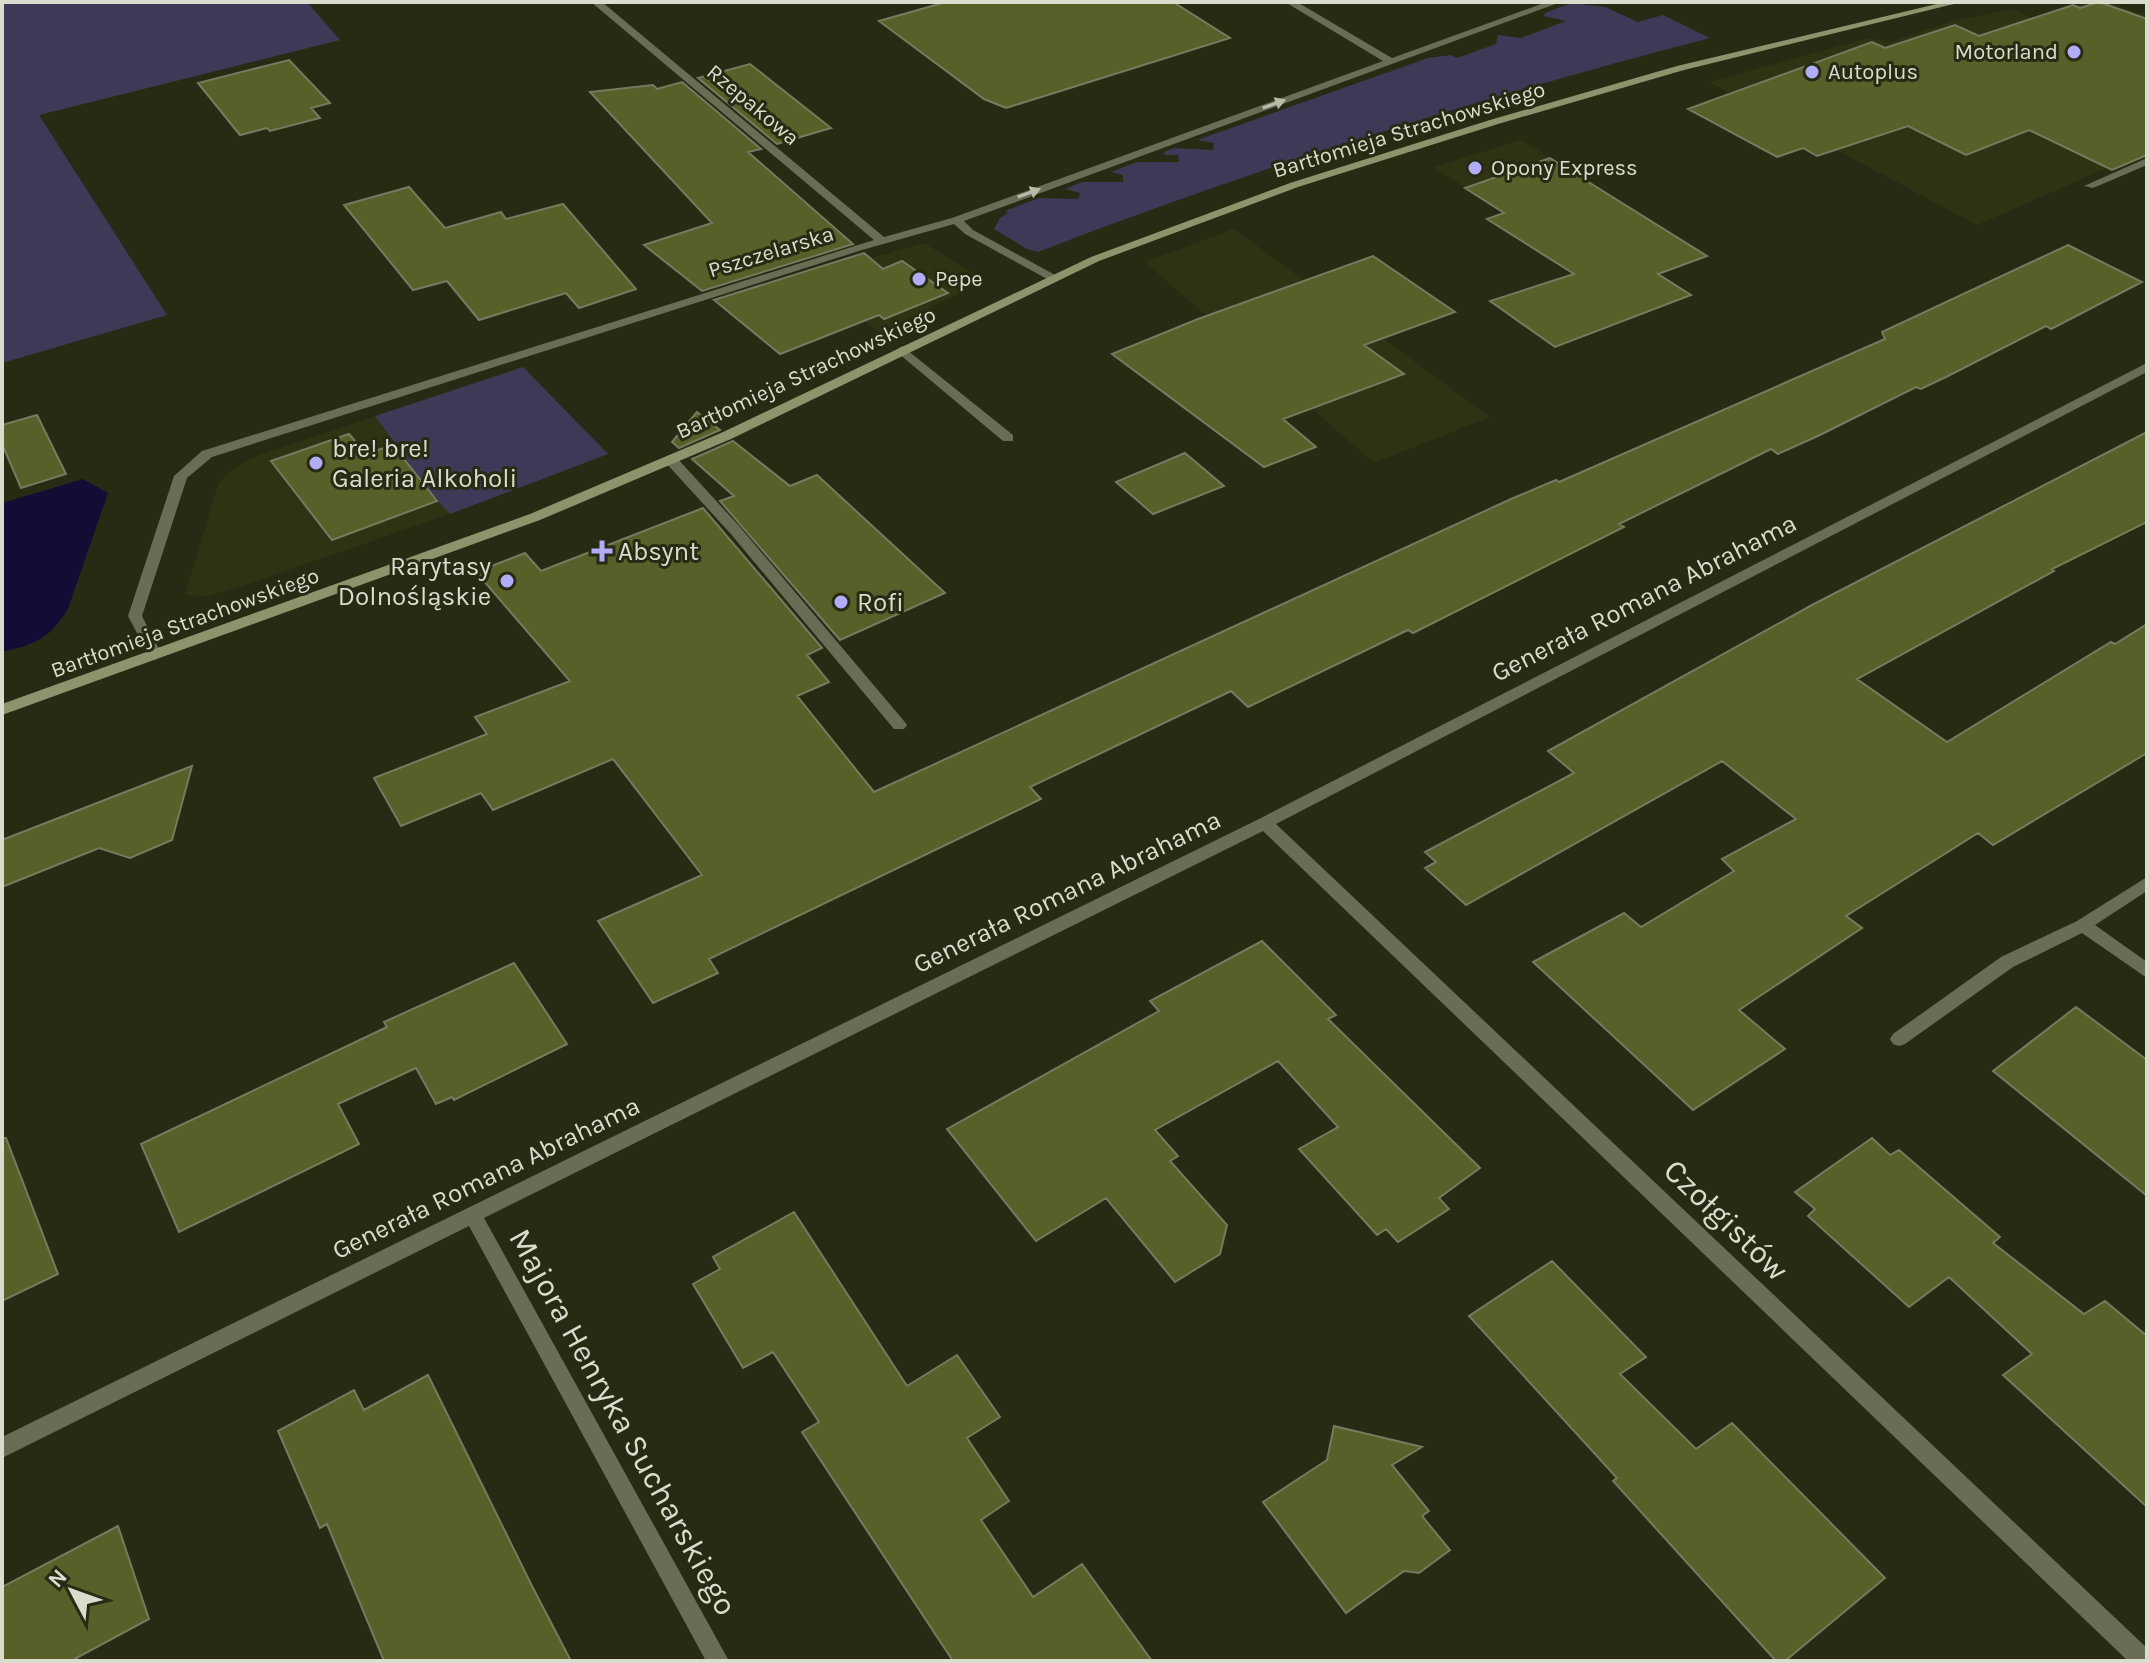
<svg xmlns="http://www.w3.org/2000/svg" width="2149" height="1663" viewBox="0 0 2149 1663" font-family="Karla,sans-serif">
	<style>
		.built { fill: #303313 }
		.green { fill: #3c3a57 }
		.water { fill: #150c35 }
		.building { fill: #595f28; stroke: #767a5f; stroke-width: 2 }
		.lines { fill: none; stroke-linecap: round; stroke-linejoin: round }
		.lane { fill: #6a6d56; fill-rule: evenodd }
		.street { fill: #6a6d56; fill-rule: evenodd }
		.secondary { fill: #8e936e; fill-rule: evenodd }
		.oneway { fill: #b8bbaa }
		.poi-dot { fill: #b3adf9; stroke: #282b13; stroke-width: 3 }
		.labels { text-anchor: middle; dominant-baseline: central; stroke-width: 6; stroke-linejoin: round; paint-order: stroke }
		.far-poi-label { font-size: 22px; fill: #daddce; stroke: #282b13; text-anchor: start }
		.far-street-label { font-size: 22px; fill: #daddce; stroke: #282b13 }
		.poi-label { font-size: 26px; fill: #daddce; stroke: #282b13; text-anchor: start }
		.street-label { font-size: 26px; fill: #daddce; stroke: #282b13 }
		.near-street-label { font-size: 32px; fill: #daddce; stroke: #282b13 }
	</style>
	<rect width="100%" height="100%" fill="#282b13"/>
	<path class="built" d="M2086,2h23l28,11 10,-1v138l-170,75 -268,-143 160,-44 20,5 64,-22 59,-12 23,11z
		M1521,140l186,116 -48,19 -37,-23 -52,20 -83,-53 16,-7 -69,-45z
		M1234,229l256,188 -116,46 -229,-201z
		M924,243l61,37 -105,53 -75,-56z
		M375,416l56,78 19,20 -211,73 -31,9 -23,-1 33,-111 14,-14 20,-12z"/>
	<path class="green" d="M2,2h305l33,38 -301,75 128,200 -165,48z
		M1571,3l34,4 33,15 25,-7 47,23c-227,59 -453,129 -672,214l-11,-3 -33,-20 6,-11 8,-5 -3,-2 34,-13 39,1 2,-6 -15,-4 17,-7h41v-7l-12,-3 26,-10h42l-1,-7h-13l-1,-3 10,-4 39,2 1,-7 -17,-3 231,-82 23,-3 6,3 39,-14 2,-9 23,3 45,-17 -22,-5 1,-3z
		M523,367l85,87 -158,60 -19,-20 -56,-78z"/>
	<path class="water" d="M83,479l25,14 -40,116c-19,30 -32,35 -66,43v-149z"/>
	<path class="building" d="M946,2h227l57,36 -224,70 -22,-9 -105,-78z
		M2099,2l48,17v136l-35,15 -83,-40 -63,25 -58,-29 -91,30 -14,-8 -26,9 -89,-48 184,-67 13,6 70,-23 24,11 94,-31 7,3z
		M289,60l41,43 -19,5 9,10 -50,13 -3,-3 -27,7 -42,-52z
		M750,64l81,64 -54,16 -79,-66z
		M682,82l79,67 -13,3 105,92 -151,47 -58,-46 68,-22 -122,-131 63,-7 4,4z
		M1550,158l157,98 -49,18 33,21 -136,52 -65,-46 84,-27 -87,-55 17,-6 -39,-25z
		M409,187l36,41 56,-16 5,7 57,-15 73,85 -57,19 -13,-15 -87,27 -32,-39 -34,9 -69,-85z
		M2068,245l74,37 -91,47 -5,-3 -98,50 -27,13 -5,-2 -96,48 -42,19 -7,-5 -152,75 5,3 -211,106 -5,-3 -160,77 -17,-16 -201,96 11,12 -332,160 9,14 -65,30 -55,-82 104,-46 -89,-116 -120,51 -12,-17 -80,33 -27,-48 113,-44 -12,-17 95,-36 -94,-109 49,-19 16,18 162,-63 119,140 -15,7 22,27 -32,14 77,96 637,-293 45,-19 3,2 326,-143 -3,-7z
		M864,253l19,16 19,-8 46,32 -64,26 -5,-4 -99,39 -66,-54z
		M1373,256l82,56 -91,33 40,29 -121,45 33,28 -52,20 -152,-113 86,-35z
		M697,412l23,18 -41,18 -7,-6z
		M37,415l29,59 -45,14 -19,-44v-19z
		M2147,432v90l-95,47 2,2 -197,108 90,63 164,-100 4,2 32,-20v129l-154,92 -15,-12 -132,83 16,12 -123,82 46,39 -92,61 -160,-148 91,-49 17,14 93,-56 -12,-12 74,-40 -74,-58 -256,144 -41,-37 11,-6 -11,-10 149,-79 -26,-22 264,-146z
		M349,434l17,20 27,-9 44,56 -105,39 -61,-79z
		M733,441l57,45 27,-11 128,118 -105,47 -120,-139 14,-5 -42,-37z
		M1185,453l39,33 -71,28 -37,-32z
		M192,766l-20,74 -42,18 -31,-10 -97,39v-47z
		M1262,941l74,74 -8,4 152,149 -41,30 10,11 -51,33 -12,-13 -9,6 -78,-86 39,-22 -60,-66 -123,69 23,26 -8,5 57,64 -7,29 -45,28 -69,-84 -70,43 -89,-112 212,-118 -9,-10z
		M514,963l53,81 -113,56 -2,-3 -16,7 -20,-36 -78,36 21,40 -180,88 -38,-88 246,-117 -3,-5z
		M2076,1007l71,53v136l-154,-125z
		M2,1138h4l52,136 -56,27z
		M1872,1138l18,17 9,-5 101,87 -7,6 91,71 21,-13 42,35v171l-144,-132 29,-21 -83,-77 -40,30 -101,-91 7,-7 -20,-17z
		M794,1212l113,174 50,-31 43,62 -33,21 42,63 -28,19 52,77 49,-33 70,97h-199l-151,-229 17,-10 -46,-70 -30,16 -50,-84 27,-15 -7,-12z
		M1552,1261l94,96 -26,17 76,75 36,-26 153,155 -100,83h-9l-163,-180 4,-3 -148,-162z
		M428,1375l104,211 39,75h-187l-57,-137 -7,4 -42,-97 76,-41 10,20z
		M1334,1426l88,21 -30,18 37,46 -7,5 28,34 -31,23 -15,-2 -58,42 -83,-111 64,-42z
		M118,1526l31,93 -78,42h-69v-74z"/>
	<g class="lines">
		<path class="lane" d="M2147,158v7l-54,23 -9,-2z
			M902,346l111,89v6h-10l-105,-88 -2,-3z
			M671,456l5,1 64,70 164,194 3,4 -3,4h-10l-164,-196 -64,-70v-6z"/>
		<path class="street" d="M591,2h11l282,235 68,-19 431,-157 -98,-59h12l95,56 155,-56h14l-597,219 9,9 84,46v4h-8l-84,-46 -11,-10 -92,26 -650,207 -25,21 -45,138 20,39 -7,5 -5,-2 -22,-42 46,-140 28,-25 672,-211z
			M2147,363v9l-871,452 871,824v13h-19l-865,-830 -779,387 245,443h-23l-237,-435 -467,232v-21l1257,-618z
			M2147,877v14l-52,34 52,37v16l-65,-45 -69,34 -108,77 -6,2 -6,-2 -3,-5 3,-5 108,-77 76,-36z"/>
		<path class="secondary" d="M1945,2h17l-278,68 -186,54 -200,63 -199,74 -368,178 -191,81 -538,195v-11l528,-190 191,-81 370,-176 199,-74 200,-63 187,-54z"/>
	</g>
	<defs><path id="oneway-solid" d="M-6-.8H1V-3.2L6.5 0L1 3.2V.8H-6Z" transform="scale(2)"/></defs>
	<g class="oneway">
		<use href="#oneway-solid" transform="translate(1274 104) rotate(-20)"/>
		<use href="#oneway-solid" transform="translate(1029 193) rotate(-20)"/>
	</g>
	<g class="poi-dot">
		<circle cx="2074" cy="52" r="8"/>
		<circle cx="1812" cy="72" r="8"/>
		<circle cx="1475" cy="168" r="8"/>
		<circle cx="919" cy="279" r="8"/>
		<circle cx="316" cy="463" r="8"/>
		<path d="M598 539h8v8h8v8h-8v8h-8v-8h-8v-8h8z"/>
		<circle cx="507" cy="581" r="8"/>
		<circle cx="841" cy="602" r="8"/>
	</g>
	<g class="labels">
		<g class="far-poi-label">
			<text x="2058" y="52" text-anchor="end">Motorland</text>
			<text x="1828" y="72">Autoplus</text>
			<text x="1491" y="168">Opony Express</text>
			<text x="935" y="279">Pepe</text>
		</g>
		<g class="far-street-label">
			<text transform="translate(753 105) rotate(40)">Rzepakowa</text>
			<text transform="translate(1409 130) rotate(-17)">Bartłomieja Strachowskiego</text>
			<text transform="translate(771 252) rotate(-17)">Pszczelarska</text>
			<text transform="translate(806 373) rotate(-25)">Bartłomieja Strachowskiego</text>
			<text transform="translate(185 623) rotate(-20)">Bartłomieja Strachowskiego</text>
		</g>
		<g class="poi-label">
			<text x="332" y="448">bre! bre!<tspan x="332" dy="30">Galeria Alkoholi</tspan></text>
			<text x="618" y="551">Absynt</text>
			<text x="491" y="566" text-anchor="end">Rarytasy<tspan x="491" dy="30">Dolnośląskie</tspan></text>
			<text x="857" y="602">Rofi</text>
		</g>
		<g class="street-label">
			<text transform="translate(1644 598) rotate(-27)">Generała Romana Abrahama</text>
			<text transform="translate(1067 892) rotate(-26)">Generała Romana Abrahama</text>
			<text transform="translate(486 1178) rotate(-26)">Generała Romana Abrahama</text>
		</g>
		<g class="near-street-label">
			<text transform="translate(1726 1220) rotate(44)">Czołgistów</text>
			<text transform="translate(623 1422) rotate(61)">Majora Henryka Sucharskiego</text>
		</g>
	</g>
	<rect width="2149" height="1663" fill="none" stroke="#daddce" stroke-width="8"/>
	<g transform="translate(72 1591) rotate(311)" stroke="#282b13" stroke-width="6" paint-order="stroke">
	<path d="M0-6L14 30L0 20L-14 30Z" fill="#daddce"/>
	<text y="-12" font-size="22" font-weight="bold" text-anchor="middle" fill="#daddce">N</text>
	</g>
</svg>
